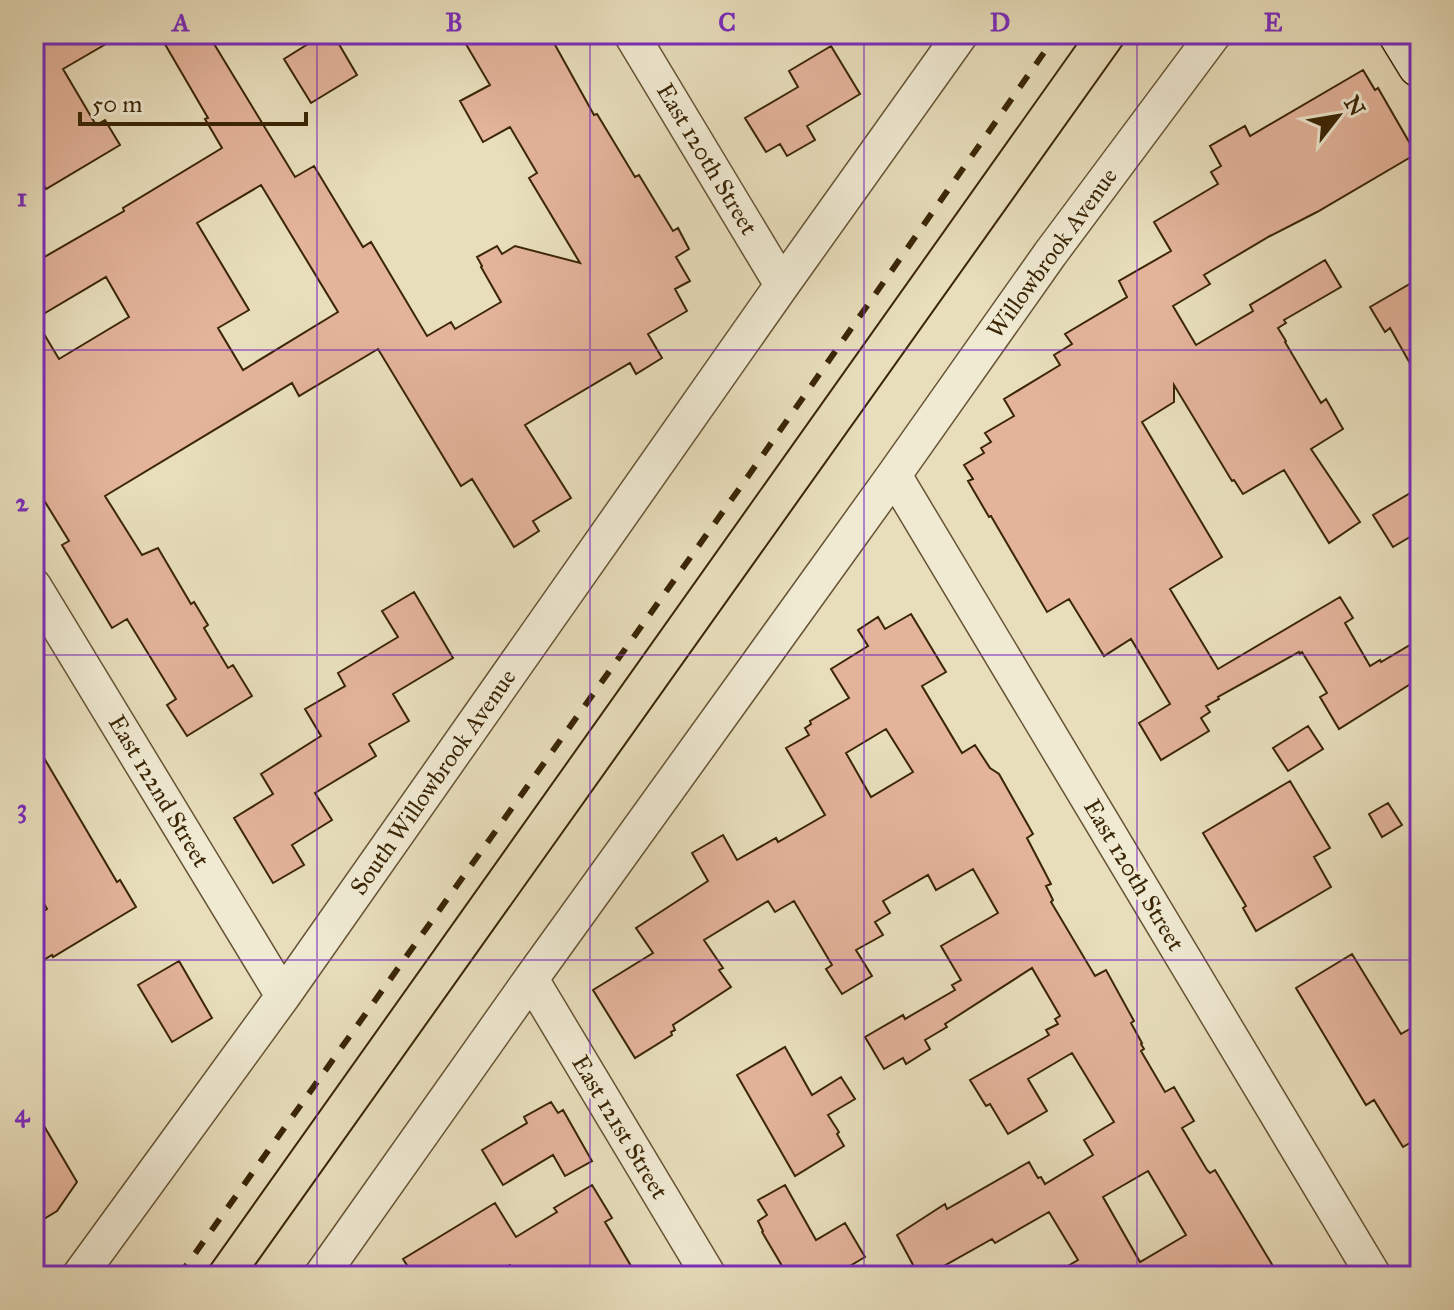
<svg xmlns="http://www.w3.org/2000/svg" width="1454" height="1310" viewBox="0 0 1454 1310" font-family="'IM FELL Great Primer',serif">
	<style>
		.building { fill: #e3b39a; stroke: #3a2505; stroke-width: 2; fill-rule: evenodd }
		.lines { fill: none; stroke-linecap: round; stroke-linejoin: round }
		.street-casing { stroke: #665333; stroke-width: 37 }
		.secondary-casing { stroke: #3a2505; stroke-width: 47 }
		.street { stroke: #f0ead3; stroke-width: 34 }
		.secondary { stroke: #f0ead3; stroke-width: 44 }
		.tram { stroke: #3a2505; stroke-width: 2 }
		.rail { stroke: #3a2505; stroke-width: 6; stroke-dasharray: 14 14; stroke-linecap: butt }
		.grid { fill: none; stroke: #7b2cbf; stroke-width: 2; stroke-opacity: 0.55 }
		.labels { text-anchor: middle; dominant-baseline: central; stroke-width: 6; stroke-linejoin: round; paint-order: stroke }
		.street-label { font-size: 24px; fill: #3a2505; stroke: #f0ead3 }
		.neatline { fill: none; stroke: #7b2cbf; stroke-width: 3 }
		.grid-label { font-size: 26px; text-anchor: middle; font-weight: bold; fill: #7b2cbf }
	</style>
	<rect width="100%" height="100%" fill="#e8debc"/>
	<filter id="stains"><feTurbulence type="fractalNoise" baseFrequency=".0025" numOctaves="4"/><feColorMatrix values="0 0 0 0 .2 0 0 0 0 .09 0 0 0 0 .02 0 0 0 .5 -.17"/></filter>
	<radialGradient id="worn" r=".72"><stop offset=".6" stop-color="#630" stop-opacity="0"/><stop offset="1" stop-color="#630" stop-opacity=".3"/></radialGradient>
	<path class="building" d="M34,34h89l-60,35 33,56 9,-5 15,25 -74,44 -12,-21z
		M159,34h49l87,143 19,-11 49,81 8,-5 56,94 24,-14 4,7 46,-27 -20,-35 1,-1 -5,-9 20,-11 5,8 13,-8 65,17 -51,-85 8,-5 -27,-46 -27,15 -23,-41 30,-16 -30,-51h89l45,81 3,-1 38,63 4,-2 34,56 5,-3 11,21 -13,8 14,24 -15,8 12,22 -39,23 14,24 -26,16 -6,-11 -105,62 46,73 -38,23 6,10 -25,16 -42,-68 -11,7 -83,-137 -79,47 -7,-13 -187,113 37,59 16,-7 33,56 3,-2 14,23 -4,3 24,40 5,-3 19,31 -65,40 -20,-31 9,-6 -49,-80 -15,9 -50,-83 7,-4 -27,-44 -8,5v-239l90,-52 -1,-3 99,-60 -17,-29 3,-1zM261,185l77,127 -95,58 -25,-42 31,-18 -52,-87zM106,277l23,40 -70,42 -24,-40z
		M324,34h9l24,41 -46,28 -27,-44z
		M831,46l29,48 -53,32 8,14 -28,16 -7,-12 -14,8 -21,-34 53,-31 -9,-16z
		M1363,70l12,20 3,-2 38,66 -99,58 -47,24 -66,39 6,9 -37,22 23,39 57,-34 -3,-6 75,-45 16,27 -57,33 2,3 -8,5 8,13 -1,1 36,61 5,-4 17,30 -32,20 49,73 -31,21 -45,-73 -41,24 -9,-14 -2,1 -58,-96v17l-32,20 80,135 -52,32 48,80 122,-72 13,21 -8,5 25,43 10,-6 1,2 39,-23v39l-81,51 -19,-32 7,-4 -25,-41 -2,2 -1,-2 -81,45 1,2 -13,7 4,6 -9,6 8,13 -48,29 -22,-37 31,-19 -39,-65 -27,17 -35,-57 -22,13 -56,-96 -2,1 -21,-36 5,-2 -9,-14 20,-12 -3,-5 10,-6 -6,-9 29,-17 -10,-17 56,-34 -6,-10 18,-11 -7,-10 62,-37 -8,-16 52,-30 -17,-29 64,-38 -7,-12 10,-6 -11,-20 35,-20 5,10z
		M1420,278v103l-30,-53 -5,4 -15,-25z
		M1412,492l8,12v27l-27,16 -20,-32z
		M414,592l39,66 -60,36 16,27 -40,23 7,12 -61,37 17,27 -40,25 12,20 -31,18 -39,-65 39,-24 -12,-20 60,-38 -16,-27 40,-23 -7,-13 60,-36 -16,-26z
		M911,614l35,58 -24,14 40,67 13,-8 15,23 9,6 34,60 -6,4 24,46 -5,2 7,14 -2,2 44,74 11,-6 28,51 -3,2 11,20 -1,1 3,5 -3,2 24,41 9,-5 20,34 -12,7 25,42 3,3 5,-3 64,106h-228l27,-16 -29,-48 -54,31 -3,-4 -66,37h-7l-22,-41 48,-31 2,5 82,-47 9,16 3,-1 4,7 48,-29 -9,-15 30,-18 -42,-69 -44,26 19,32 -39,23 -18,-30 -4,2 -16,-26 79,-45 -3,-5 12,-6 -3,-5 5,-3 -28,-48 -87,56 2,3 -22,13 5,9 -24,15 -3,-6 -19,11 -19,-32 38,-22 2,4 50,-29 -3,-5 9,-5 -20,-34 57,-33 -25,-44 -37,21 -8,-15 -45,26 7,12 -15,9 8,13 -27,15 16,26 -30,18 -16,-25 6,-4 -38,-64 -19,11 -7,-11 -64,39 19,28 -4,2 12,17 -58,38 2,5 -4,2 1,3 -37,23 -42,-68 60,-37 -17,-25 72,-47 -16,-28 31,-18 14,25 39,-22 2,4 47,-27 -39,-67 23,-13 -4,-7 6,-4 -1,-3 39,-23 -18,-29 37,-23 -10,-16 20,-13 7,12zM886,729l27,43 -42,25 -25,-44zM1148,1171l38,64 -46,27 -37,-65z
		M1308,726l15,23 -35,22 -15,-23z
		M34,741l83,141 3,-2 16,27 -83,50 -1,-2 -18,11v-49l13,-8 -13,-22z
		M1290,781l40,67 -16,9 17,30 -75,44 -13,-23 3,-2 -43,-73z
		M1388,803l14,22 -20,12 -13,-23z
		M1352,954l49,80 19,-11v114l-17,10 -29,-47 -8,5 -70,-117z
		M179,961l33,57 -40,24 -34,-57z
		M785,1047l27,48 29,-18 14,22 -27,16 11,17 -2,2 7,12 -49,30 -58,-101z
		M551,1102l7,11 5,-3 29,51 -27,15 -12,-21 -50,30 -21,-35 45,-27 -3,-6z
		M34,1109l43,73 -20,29 -23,14z
		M592,1185l20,33 -7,4 32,54h-120l-7,-11 -18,11h-78l-11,-17 92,-56 21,34 41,-25 -3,-4z
		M785,1185l31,55 29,-17 20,34 -32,19h-45l-26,-44 1,-1 -5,-10 9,-6 -9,-15z"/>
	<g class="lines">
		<defs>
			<path id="street" d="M631,34l151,251
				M894,475l480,801
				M34,586l249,410
				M531,979l178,297
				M79,1276l204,-280 499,-711 179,-251
				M321,1276l210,-297 363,-504 156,-221 164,-220"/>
			<path id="secondary" d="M1401,34l19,31"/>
		</defs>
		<use href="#street" class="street-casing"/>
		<use href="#secondary" class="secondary-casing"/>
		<use href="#street" class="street"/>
		<use href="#secondary" class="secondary"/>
		<path class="tram" d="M203,1276l881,-1242
			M247,1276l883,-1242"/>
		<path class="rail" d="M179,1276l565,-794 313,-448"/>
	</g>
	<path class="grid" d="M317,34v1242M590,34v1242M864,34v1242M1137,34v1242M34,350h1386M34,655h1386M34,960h1386"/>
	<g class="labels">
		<g class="street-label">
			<text transform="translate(707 159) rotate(59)">East 120th Street</text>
			<text transform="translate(1052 253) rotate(-54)">Willowbrook Avenue</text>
			<text transform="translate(433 782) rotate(-55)">South Willowbrook Avenue</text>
			<text transform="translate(159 791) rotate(59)">East 122nd Street</text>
			<text transform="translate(1134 875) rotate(59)">East 120th Street</text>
			<text transform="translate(620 1127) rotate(59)">East 121st Street</text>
		</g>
	</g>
	<rect width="1454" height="1310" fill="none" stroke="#e8debc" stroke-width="88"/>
	<g transform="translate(1338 116) rotate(59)" stroke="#f0ead3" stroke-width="6" paint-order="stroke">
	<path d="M0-6L14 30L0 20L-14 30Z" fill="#3a2505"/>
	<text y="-12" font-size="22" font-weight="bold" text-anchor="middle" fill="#3a2505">N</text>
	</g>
	<path d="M80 112v12h226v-12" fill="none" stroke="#3a2505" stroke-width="4"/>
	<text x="92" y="112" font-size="24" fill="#3a2505" stroke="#f0ead3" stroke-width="6" paint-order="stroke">50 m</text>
	<rect x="44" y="44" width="1366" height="1222" class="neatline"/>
	<g class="grid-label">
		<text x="181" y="31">A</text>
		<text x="454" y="31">B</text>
		<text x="727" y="31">C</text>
		<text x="1000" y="31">D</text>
		<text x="1273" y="31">E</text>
		<text x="22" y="206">1</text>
		<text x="22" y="511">2</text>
		<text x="22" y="817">3</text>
		<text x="22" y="1122">4</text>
	</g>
	<rect width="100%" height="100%" filter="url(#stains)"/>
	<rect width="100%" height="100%" fill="url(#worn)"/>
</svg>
